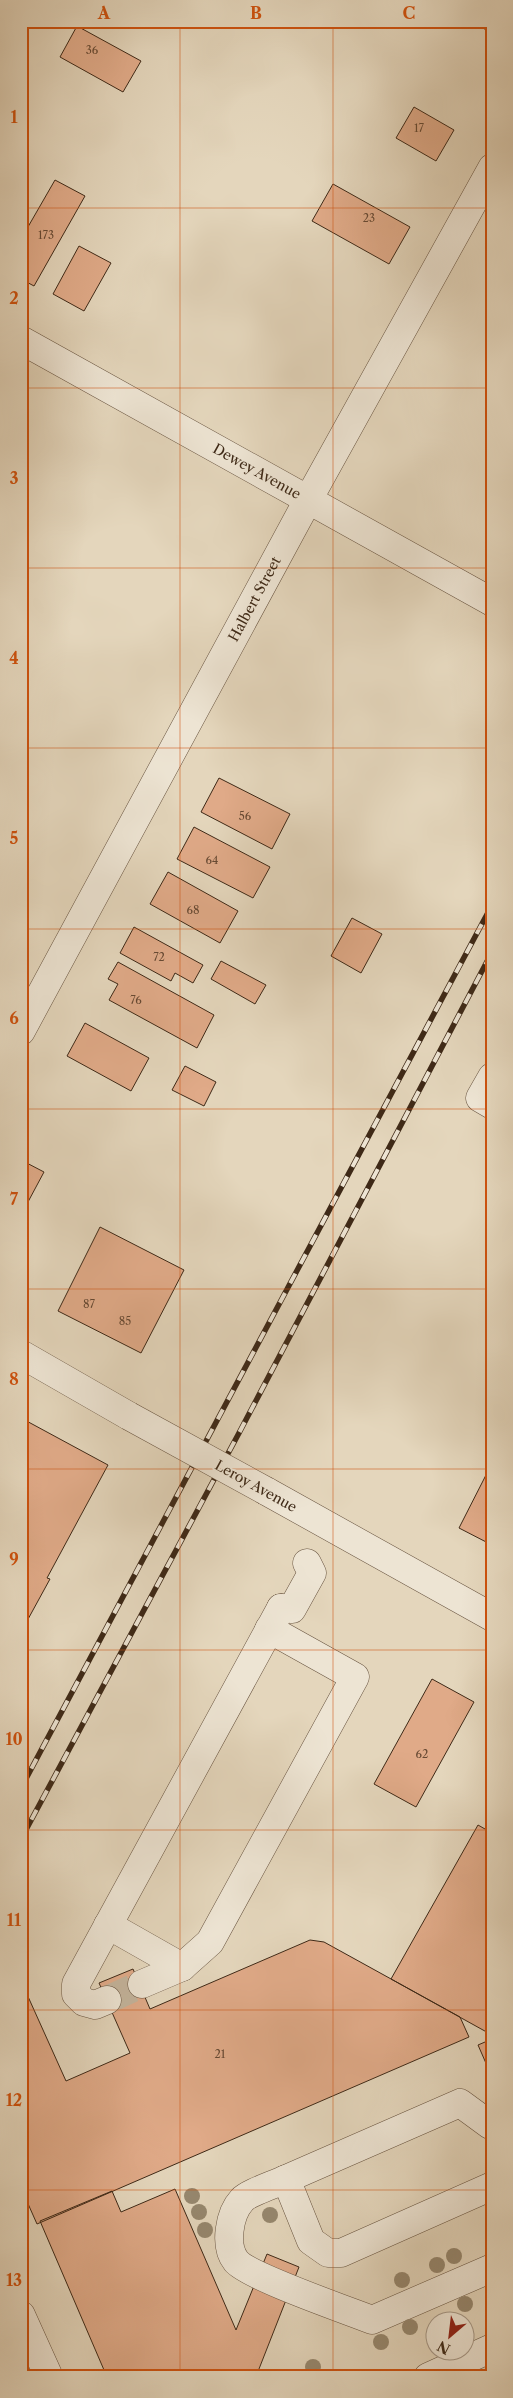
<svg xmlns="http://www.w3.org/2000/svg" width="513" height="2398" viewBox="0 0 513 2398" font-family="'Libre Caslon Text',serif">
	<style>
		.building { fill: #e0aa88; stroke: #3e2917 }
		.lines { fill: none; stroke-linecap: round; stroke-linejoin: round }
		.minor-tunnel { stroke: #c3b39b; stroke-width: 28; stroke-dasharray: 28 14; stroke-linecap: butt }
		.minor-casing { stroke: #685440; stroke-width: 29 }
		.minor { stroke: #ede4d3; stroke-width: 28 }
		.rail-casing { stroke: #3e2917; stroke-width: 5.5 }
		.rail { stroke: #ede4d3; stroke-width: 4; stroke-dasharray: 11; stroke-linecap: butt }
		.minor-bridge-casing { stroke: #685440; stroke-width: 29; stroke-linecap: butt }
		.minor-bridge { stroke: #ede4d3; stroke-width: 28 }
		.tree { fill: #96876e }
		.grid { fill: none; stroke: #ce520e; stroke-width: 1; stroke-opacity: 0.55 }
		.labels { text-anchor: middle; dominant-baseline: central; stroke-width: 4; stroke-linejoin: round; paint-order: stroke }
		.number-label { font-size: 11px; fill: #664933 }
		.street-label { font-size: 14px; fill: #3e2917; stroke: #ede4d3 }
		.neatline { fill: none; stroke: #ce520e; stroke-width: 2 }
		.grid-label { font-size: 16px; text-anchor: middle; font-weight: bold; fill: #ce520e }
	</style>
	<rect width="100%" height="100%" fill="#e4d6bc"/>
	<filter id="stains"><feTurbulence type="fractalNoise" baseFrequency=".004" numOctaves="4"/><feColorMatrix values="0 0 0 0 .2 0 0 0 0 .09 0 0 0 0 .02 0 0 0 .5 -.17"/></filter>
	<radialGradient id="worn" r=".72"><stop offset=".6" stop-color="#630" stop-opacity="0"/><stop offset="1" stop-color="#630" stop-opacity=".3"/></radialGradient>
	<path class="building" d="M470,21h22v12z
		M77,26l64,35 -18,31 -63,-35z
		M414,107l40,23 -18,31 -40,-23z
		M55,180l30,16 -51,90 -13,-7v-40z
		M333,184l77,43 -21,37 -77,-43z
		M79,246l32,17 -27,48 -31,-17z
		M219,778l71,36 -18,35 -71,-37z
		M194,827l76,40 -17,31 -76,-39z
		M168,872l70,39 -18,32 -70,-39z
		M352,918l30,16 -21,39 -30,-17z
		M134,927l69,38 -10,18 -18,-10 -4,8 -51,-28z
		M221,961l45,24 -11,19 -44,-25z
		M118,962l96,53 -17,33 -88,-48 9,-16 -10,-5z
		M85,1023l64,35 -18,33 -64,-35z
		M185,1066l31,16 -12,24 -32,-16z
		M21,1160l23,12 -23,43z
		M100,1227l84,43 -43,83 -83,-42z
		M21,1418l87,47 -61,113 3,1 -29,53z
		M486,1475l6,3v67l-33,-17z
		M432,1679l42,23 -58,105 -42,-23z
		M478,1825l14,8v202l-101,-56z
		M310,1940l14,2 136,75 9,20 -432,187 -16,-36v-207l45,100 64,-28 -31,-70 34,-14 17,40z
		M492,2039v38l-14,-32z
		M175,2189l61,141 31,-76 32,13 -42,107 1,3h-151l-67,-156 72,-30 9,21z"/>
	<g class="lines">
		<path class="minor-tunnel" d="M107,2000l35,-16"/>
		<defs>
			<g id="minor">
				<path id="s1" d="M21,340l471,262"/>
				<path id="s2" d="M21,1031l287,-531 184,-332"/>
				<path d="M492,1077l-12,21 12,7"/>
				<path d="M21,1354l108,62"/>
				<path d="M266,1491l226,126"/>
				<path d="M281,1608l11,1 20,-36 -5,-10"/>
				<path d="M108,1925l74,42"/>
				<path d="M142,1984l40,-17 28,-25 145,-265 -86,-48"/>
				<path d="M107,2000l-12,5 -11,-3 -8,-8v-10l205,-376"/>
				<path d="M490,2125l-30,-22 -174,76 25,62 17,12h13l151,-67"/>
				<path d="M286,2179c-10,5 -38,14 -44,21 -13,14 -18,46 -6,61 12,15 113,50 136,59l120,-52"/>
				<path d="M21,2315l28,62"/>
				<path d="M428,2377l64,-29"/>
			</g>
		</defs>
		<use href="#minor" class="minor-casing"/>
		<use href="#minor" class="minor"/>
		<defs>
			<path id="rail" d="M21,1788l471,-883
				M21,1839l218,-406 253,-481"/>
		</defs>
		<use href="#rail" class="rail-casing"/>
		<use href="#rail" class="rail"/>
		<defs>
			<path id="minor-bridge" d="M129,1416l137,75"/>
		</defs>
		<use href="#minor-bridge" class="minor-bridge-casing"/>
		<use href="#minor-bridge" class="minor-bridge"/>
	</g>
	<g class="tree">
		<circle cx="192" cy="2196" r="8"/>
		<circle cx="199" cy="2212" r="8"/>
		<circle cx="270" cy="2215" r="8"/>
		<circle cx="205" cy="2230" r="8"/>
		<circle cx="454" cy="2256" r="8"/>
		<circle cx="437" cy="2265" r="8"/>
		<circle cx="402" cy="2280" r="8"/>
		<circle cx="465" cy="2304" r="8"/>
		<circle cx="410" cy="2327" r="8"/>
		<circle cx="381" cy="2342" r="8"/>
		<circle cx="313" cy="2367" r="8"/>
	</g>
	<path class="grid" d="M180,21v2356M333,21v2356M21,208h471M21,388h471M21,568h471M21,748h471M21,929h471M21,1109h471M21,1289h471M21,1469h471M21,1650h471M21,1830h471M21,2010h471M21,2190h471"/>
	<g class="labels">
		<g class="number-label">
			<text x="92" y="50">36</text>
			<text x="419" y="128">17</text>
			<text x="369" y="218">23</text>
			<text x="46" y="235">173</text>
			<text x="245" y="816">56</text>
			<text x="212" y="860">64</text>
			<text x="193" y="910">68</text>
			<text x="159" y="957">72</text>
			<text x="136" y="1000">76</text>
			<text x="89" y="1304">87</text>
			<text x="125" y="1321">85</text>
			<text x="422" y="1754">62</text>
			<text x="220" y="2054">21</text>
		</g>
		<g class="street-label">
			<text stroke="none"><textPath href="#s1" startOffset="270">Dewey Avenue</textPath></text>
			<text stroke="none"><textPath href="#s2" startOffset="491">Halbert Street</textPath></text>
			<text transform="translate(256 1486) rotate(29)">Leroy Avenue</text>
		</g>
	</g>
	<rect width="513" height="2398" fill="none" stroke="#e4d6bc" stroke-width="55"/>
	<g transform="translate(450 2336) rotate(208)"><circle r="24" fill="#ede4d3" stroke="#a79988"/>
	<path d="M0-4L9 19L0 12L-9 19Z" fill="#8f2418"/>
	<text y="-8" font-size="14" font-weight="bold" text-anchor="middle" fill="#3e2917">N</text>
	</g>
	<rect x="28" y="28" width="458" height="2342" class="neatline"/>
	<g class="grid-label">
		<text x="104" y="19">A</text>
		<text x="256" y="19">B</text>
		<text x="409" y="19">C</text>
		<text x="14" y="123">1</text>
		<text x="14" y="304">2</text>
		<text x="14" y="484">3</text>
		<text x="14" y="664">4</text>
		<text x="14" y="844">5</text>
		<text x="14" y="1024">6</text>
		<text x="14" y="1205">7</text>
		<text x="14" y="1385">8</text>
		<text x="14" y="1565">9</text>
		<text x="14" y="1745">10</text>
		<text x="14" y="1926">11</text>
		<text x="14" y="2106">12</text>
		<text x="14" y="2286">13</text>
	</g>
	<rect width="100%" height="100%" filter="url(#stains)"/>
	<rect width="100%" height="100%" fill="url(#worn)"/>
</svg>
